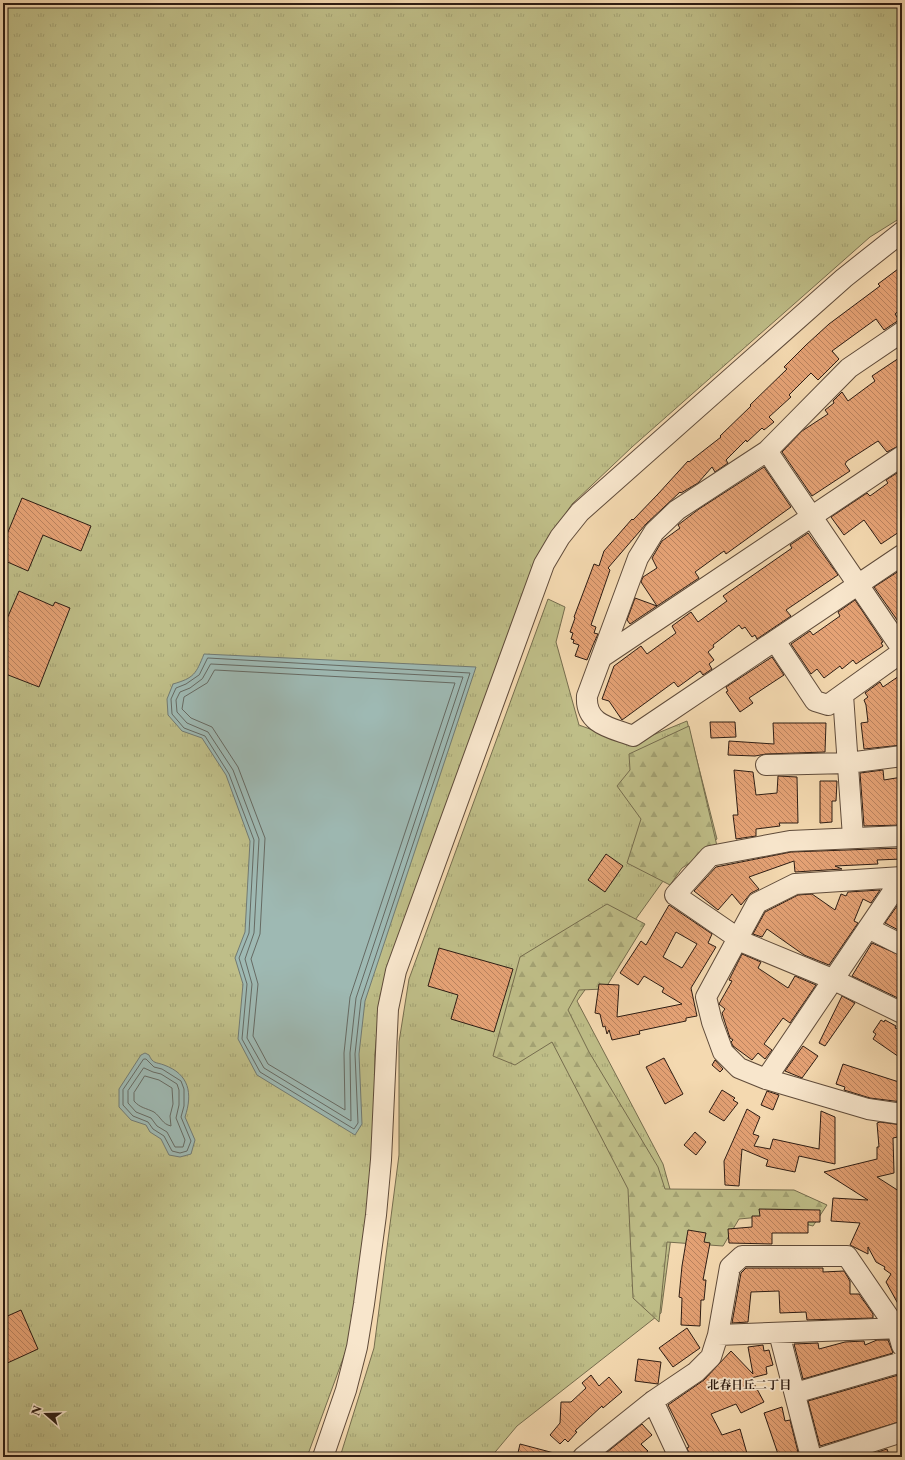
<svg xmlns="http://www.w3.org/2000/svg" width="905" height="1460" viewBox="0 0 905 1460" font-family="'Libre Caslon Text','Noto Serif JP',serif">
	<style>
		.grass { fill: url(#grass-tufts); stroke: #766d4e }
		.forest { fill: url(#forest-firs); stroke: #766d4e }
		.water { fill: #9eb9b3; stroke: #717a73 }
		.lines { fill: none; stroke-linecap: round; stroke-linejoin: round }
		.shore { stroke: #666a63; stroke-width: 1 }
		.building { fill: url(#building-back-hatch); stroke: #2d1c13; fill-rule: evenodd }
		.minor-casing { stroke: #5f4b3a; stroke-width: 22 }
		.minor { stroke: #f8e6cc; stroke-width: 20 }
		.labels { text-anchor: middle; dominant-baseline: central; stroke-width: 3.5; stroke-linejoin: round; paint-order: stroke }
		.neighbourhood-label { font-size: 12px; font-weight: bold; fill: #2d1c13; stroke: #f8e6cc }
	</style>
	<defs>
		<pattern id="grass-tufts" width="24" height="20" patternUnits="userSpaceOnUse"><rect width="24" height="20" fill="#bfbe88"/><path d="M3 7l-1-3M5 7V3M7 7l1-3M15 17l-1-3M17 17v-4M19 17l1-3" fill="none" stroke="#a4a374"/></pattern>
		<pattern id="forest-firs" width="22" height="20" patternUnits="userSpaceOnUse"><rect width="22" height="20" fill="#bfbe88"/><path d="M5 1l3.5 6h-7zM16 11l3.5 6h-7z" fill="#a4a374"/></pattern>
		<pattern id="building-back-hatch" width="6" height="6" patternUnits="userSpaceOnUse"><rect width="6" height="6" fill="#e5a275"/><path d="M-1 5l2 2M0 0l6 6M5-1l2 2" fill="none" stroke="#ba835f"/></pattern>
	</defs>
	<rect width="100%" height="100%" fill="#f4d9b0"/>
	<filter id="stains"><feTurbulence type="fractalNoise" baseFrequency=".005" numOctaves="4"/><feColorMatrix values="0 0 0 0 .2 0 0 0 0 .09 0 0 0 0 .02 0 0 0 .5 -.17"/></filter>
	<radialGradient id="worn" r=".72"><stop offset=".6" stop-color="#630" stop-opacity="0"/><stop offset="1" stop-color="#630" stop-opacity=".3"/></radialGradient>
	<path class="grass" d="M3,3h899v214l-32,20 -238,210 -60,57 -28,43 -164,454 -5,52 -1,67 -7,93 -19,132 -41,112h-304z
		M548,599l17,8 -9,35 23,83 52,19 56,-23 30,118 -41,24 -99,138 86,163 12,43 -14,106 -144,113 -26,31h-151l34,-109 25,-193v-113l10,-63z"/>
	<path class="forest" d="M689,726l28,120 -35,22 -12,17 -43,-22 14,-44 -24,-33 13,-16 -1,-16z
		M607,904l38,20 -40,65 -26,1 -11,20 21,42 69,115 7,22 129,1 33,15 -14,21 -41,-10 -33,3 -16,27 -56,-4 -8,80 -26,-24 -5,-109 -76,-147 -37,23 -22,-9 27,-99z"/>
	<path class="water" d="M204,654l272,13 -111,334 -6,53 3,70 -7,11 -98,-60 -19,-36 5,-55 -8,-26 10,-26 5,-91 -24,-66 -24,-37 -20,-7 -14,-16 -1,-16 6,-15c21,-6 23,-10 31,-30z
		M145,1053l4,2c4,9 7,7 15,10 25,9 29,28 21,52l10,23 -4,14 -11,3 -11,-2 -8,-16 -11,-7 -4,-7 -15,-5 -12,-13v-18l22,-34z"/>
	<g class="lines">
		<path class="shore" d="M208,658l262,15 -109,327 -6,54 3,69 -4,6 -94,-57 -18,-33 5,-55 -8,-26 10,-25 5,-93 -25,-66 -24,-38 -21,-8 -12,-14 -1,-15 5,-11 10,-4 13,-9z
			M211,664l252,13 -107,321 -6,55 1,68 -87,-53 -17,-30 5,-54 -7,-25 9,-26 5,-94 -26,-69 -25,-38 -21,-9 -10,-11 -1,-12 4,-8 10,-4 12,-9z
			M215,670l240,13 -105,314 -6,56 1,57 -77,-46 -15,-28 5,-52 -7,-25 9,-25 5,-96 -27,-71 -26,-40 -21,-9 -9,-9 2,-12 23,-14z
			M144,1059h2l8,8 8,2 19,12 3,8v17l-3,11 10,24 -4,10 -7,2 -8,-2 -8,-15 -11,-7 -5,-7 -15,-6 -10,-11v-15z
			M144,1068l9,4 8,2 16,10 2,6v15l-3,13 9,22 -2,7h-8l-8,-15 -10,-6 -6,-8 -15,-6 -8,-9v-12z
			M145,1076l14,4 13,8 1,16 -3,12 1,10c-9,-2 -10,-9 -17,-14 -8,-4 -14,-4 -20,-11v-8z"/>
	</g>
	<path class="building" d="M902,266v42l-7,6 4,6 -15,10 -8,-11 -44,32 7,8 -21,21 -7,-7 -22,22 2,2 -22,20 5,5 -10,8 -2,-2 -15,14 -1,-2 -20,20 2,3 -13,9 -3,-5 -14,16 -17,10 -1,-1 -34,32 -38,44 2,2 -19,55 5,2 -2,6 4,1 -5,11 -6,15 -12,-4 4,-11 -6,-2 1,-3 -3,-1 2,-6 -3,-1 5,-14 -1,-1 20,-53 5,2 5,-15 28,-32 1,1 25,-26 30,-33 1,1 32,-25 -1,-1 31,-30 -1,-1 37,-36 -3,-2 22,-22 23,-21 51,-38 -2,-2z
		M902,356v88l-15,8 -9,-11 -31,20 -2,3 5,7 -38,25 -30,-44 20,-21 26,-17 -3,-4 9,-7 -1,-2 9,-9 6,9 27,-20 -3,-5z
		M764,467l27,40 -65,47 -2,-3 -29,21 4,6 -42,28 -16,-24 2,-5 14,-9 -5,-10 10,-17 18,-13 -2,-3 21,-16z
		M897,473l5,7v50l-21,14 -17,-24 -20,15 -13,-18 36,-24 3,3 18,-13 -2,-3z
		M22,498l69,28 -10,25 -38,-16 -15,36 -25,-11v-16z
		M808,533l30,42 -52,35 5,6 -34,23 -2,-4 -3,2 -7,-10 -3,2 -3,-4 -26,20 1,2 -6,5 6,8 -5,4 3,5 -9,6 -3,-4 -22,16 -4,-5 -52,38 -13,-19 -7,-2 12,-33 27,-20 6,8 29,-21 -4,-7 19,-14 7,10 29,-21 -4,-5 69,-48 -2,-3z
		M902,569v58l-28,-40z
		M19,591l34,15 2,-4 15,6 -31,79 -36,-14v-45z
		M635,598l22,8 -27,18 -3,-4z
		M855,600l28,42 -2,1 2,3 -27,18 -3,-4 -11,9 -2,-3 -16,12 -7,-9 -6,5 -20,-30 19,-13 3,4 27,-19 -2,-4z
		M772,657l12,18 -35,23 4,5 -13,9 -14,-20 2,-1 -2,-4z
		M902,674v71l-38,4 -3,-26 7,-1 -2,-17 -2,-5 4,-3 -3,-4 15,-11 3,5z
		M710,722h25l1,15 -25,1z
		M773,723h53l-1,29 -59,2 -11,2 -27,-1 1,-14 45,3z
		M734,770l19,2 3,23 21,-2 1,-17 19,1 1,46h-19l1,3 -24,3v7l-20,3 -3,-24h5z
		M883,770l1,10 18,-3v48l-38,1 -4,-53z
		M820,781h17l-1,20h-4v21l-12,1z
		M902,848v11l-25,1 1,4 -43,2 7,3 -47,3 -1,-11 -45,16 10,12 -8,4 -10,12 -9,-11 -14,16 -24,-19 22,-24 75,-15z
		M606,854l17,12 -18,26 -17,-12z
		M880,890l-9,13 -8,-4 -9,22 4,2 -29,42 -25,-10 -37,-26 -5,8 -9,-3 12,-22 33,-17 14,-1 23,16 6,-16 5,2 2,-4z
		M902,899v33l-17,-9z
		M669,905l43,29 -4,9 8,4 -25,41 6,28 -11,2v3l-47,10 1,3 -28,6 -3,-10 -2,4 -2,-8 -2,1 -3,-13 -5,-1 4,-29 20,1 -2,32 65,-13 -20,-12 2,-4 -20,-12 -6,9 -18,-12 21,-32 5,4zM676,932l21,12 -15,24 -19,-11z
		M872,943l30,13v44l-50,-24z
		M439,948l74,21 -19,63 -43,-13 7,-24 -30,-9z
		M742,954l19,8 -3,6 30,20 7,-12 21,9 -26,38 -7,-5 -19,26 8,6 -7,9 -7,-6 -6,7 -19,-14 -2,-4 2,-2 -3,-2 -8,-25 3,-4 -6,-5 13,-23 -3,-1z
		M842,996l13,7 -30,43 -6,-3z
		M881,1020l3,2 1,-2 11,6 -1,2 7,3v28l-29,-20 3,-5 -3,-2z
		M803,1046l15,10 -16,22 -17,-7z
		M664,1058l19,36 -18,10 -19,-37z
		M715,1060l8,9 -3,3 -8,-7z
		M843,1064l59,19v19l-32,-4 -26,-8 1,-3 -9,-3z
		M722,1090l13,8 -2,2 5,3 -14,18 -15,-9z
		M767,1091l12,4 -6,15 -12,-5z
		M747,1109l13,8 -7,17 6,2 -5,10 16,3 3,-10 46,10 2,-38 14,6v47l-36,-8 -4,16 -29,-6 2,-6 -26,-11 -3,37 -14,-1 -1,-24z
		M880,1122l22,3v11l-9,2 1,35 -17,4 25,16v118l-16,-29 5,-8 -7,-5 1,-2 -9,-5 -8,-15v7l-18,-9 10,-22 -29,-2 2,-23 35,2 -44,-28 53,-13v-12h2l-2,-24z
		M695,1132l11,10 -10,13 -12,-10z
		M759,1209l61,1v12h-12v11h-36v11l-43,-1 -1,-14 24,-2v-11h8z
		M688,1230l18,3 -2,9 6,1 -7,37h3l-2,20h-3l-1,26 -19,-1 1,-27 -3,-1 3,-31z
		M746,1268h77v4l21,-1 6,10v13h9l14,20v4l-66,2 -1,-8 -26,1 -1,-22 -28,1 -3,30 -16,1 9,-50z
		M21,1310l17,39 -35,16v-47z
		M687,1328l13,20 -27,19 -14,-19z
		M877,1340h11l5,13 -90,26 -9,-35 24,-1 1,6 26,-7 19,-1 1,4z
		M763,1345l1,6 5,-1 4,15 -7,2 1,7 -16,4 13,24 -23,11 -5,-9 -25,10 11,21 18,-6 8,28h-58l-3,-9 2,-1 -21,-42 36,-25 27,-29 22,23 -5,-27z
		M638,1359l23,3 -3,22 -23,-3z
		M902,1374v47l-82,25 -12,-45z
		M591,1375l8,11 10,-9 13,15 -19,16 -1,-2 -27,25 2,1 -9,10 -3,-3 -5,5 -10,-9 10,-12 1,-21h10l15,-14 -4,-5z
		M782,1407l3,14 5,-1 9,36 -4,1h-16l-15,-44z
		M642,1424l10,11 -11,9 7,7 -7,6h-40z
		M520,1444l34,9 -1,4h-36z
		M887,1449l3,8h-28z"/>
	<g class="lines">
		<defs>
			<path id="minor" d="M902,332l-53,36 -82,83 -90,59 -23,22 -16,26 -51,138c-2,29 25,32 46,40l269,-181
				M767,451l135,198
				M775,641l40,60 13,4 74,-53
				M602,657l300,-201
				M843,695l10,142
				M766,765l82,-2 54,-7
				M902,836l-112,5 -80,15 -35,39 70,48 87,36 70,34
				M902,877l-107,7 -38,19 -51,94 6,25 11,30 16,16 27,11 102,30 34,5
				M868,928l34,17
				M766,1079l136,-201
				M779,1333l32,124
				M718,1335l184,-7
				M795,1393l107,-31
				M653,1401l26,56
				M323,1457l23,-67 11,-43 7,-43 12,-89 5,-55 7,-151 8,-38 148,-407 16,-27 20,-25 264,-234 58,-46
				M583,1457l70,-56 43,-29 15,-15 7,-22 12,-68 12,-11h105l50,73 5,17
				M824,1457l78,-25"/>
		</defs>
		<use href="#minor" class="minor-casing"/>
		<use href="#minor" class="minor"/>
	</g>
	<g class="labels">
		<g class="neighbourhood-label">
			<text x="749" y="1384">北春日丘二丁目</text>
		</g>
	</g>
	<rect width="905" height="1460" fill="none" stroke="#f4d9b0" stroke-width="16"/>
	<rect x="4" y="4" width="897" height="1452" fill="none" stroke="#2d1c13" stroke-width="2"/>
	<rect x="8" y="8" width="889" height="1444" fill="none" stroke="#2d1c13"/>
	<g transform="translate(46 1414) rotate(290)" stroke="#f8e6cc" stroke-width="3" paint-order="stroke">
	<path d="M0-3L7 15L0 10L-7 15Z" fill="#2d1c13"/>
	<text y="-6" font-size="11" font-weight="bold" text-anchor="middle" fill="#2d1c13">N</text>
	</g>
	<rect width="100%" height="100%" filter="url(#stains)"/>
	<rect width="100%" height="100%" fill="url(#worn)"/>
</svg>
